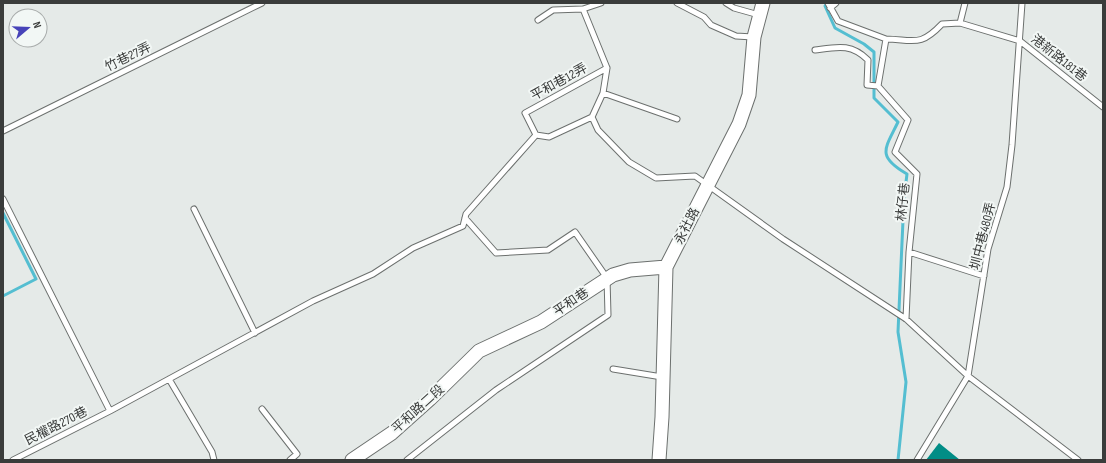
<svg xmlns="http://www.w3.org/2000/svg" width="1106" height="463" viewBox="0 0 1106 463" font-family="'Sofia Sans Condensed','Noto Sans TC',sans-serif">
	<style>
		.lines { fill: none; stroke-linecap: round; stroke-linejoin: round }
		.stream { stroke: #54bed1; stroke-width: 3 }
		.building { fill: #018d86 }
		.service-casing { stroke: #6c706e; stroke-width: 7 }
		.tertiary-casing { stroke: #6c706e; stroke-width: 15 }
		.service { stroke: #fff; stroke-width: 5 }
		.tertiary { stroke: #fff; stroke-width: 13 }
		.labels { text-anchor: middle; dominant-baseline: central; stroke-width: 4; stroke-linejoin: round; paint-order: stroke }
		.street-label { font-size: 13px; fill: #3a3c3b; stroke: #f2f7f5 }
	</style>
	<rect width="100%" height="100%" fill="#e5eae8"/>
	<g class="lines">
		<path class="stream" d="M827,3l-2,3 10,22 29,16 10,8v46l24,24c-13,27 -22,34 9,52l-3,24 -6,134 8,50 -8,78
			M3,213l33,66 -33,17"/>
	</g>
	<path class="building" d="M939,443l21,17h-34z"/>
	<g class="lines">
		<defs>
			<path id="service" d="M677,3l27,14 7,8 25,11 17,1
				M726,3l8,5 25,7
				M828,3l10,18 48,18 -8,47 30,34 -13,32 22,22 -8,78 -3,67
				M830,8l6,-5
				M538,20l15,-10 30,-1
				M960,23l5,-20
				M886,39c29,1 34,8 56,-15l18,-1 60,18 83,66
				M815,50c22,-3 36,-7 53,10l-1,25 11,1
				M603,93l74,26
				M592,117l11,-24 4,-25
				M3,131l259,-128
				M536,135l13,2 43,-20 6,13 31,32 27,16 39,-2 88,63 123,80 62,57 110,84
				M3,199l107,212
				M194,209l61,124
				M909,252l75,24
				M613,369l49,8
				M169,379l43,73 2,8
				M262,409l35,45 -7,6
				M13,460l97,-49 203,-110 60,-27 40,-26 50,-22 3,-12 70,-79 -11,-22 82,-45 -24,-59 18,-6
				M407,460l89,-70 112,-75 -1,-37 -32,-46 -27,18 -52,3 -31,-35
				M917,460l51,-84 20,-127 19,-62 5,-42 10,-142"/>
			<path id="tertiary" d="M352,460l40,-27 38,-34 49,-48 62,-29 72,-47 17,-5 36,-3
				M659,460l3,-43 4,-150 73,-143 10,-29 5,-58 9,-34"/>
		</defs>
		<use href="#service" class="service-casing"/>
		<use href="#tertiary" class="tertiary-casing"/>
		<use href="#service" class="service"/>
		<use href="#tertiary" class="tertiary"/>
	</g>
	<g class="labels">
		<g class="street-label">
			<text transform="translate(128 57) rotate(-26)">竹巷27弄</text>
			<text transform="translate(1059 58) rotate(38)">港新路181巷</text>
			<text transform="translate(559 82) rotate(-29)">平和巷12弄</text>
			<text transform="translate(903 202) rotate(-84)">林仔巷</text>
			<text transform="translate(687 226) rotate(-63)">永社路</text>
			<text transform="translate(983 236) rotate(-76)">圳中巷480弄</text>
			<text transform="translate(571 302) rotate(-34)">平和巷</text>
			<text transform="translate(418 409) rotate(-42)">平和路二段</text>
			<text transform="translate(56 426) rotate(-27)">民權路270巷</text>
		</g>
	</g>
	<rect width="1106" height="463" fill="none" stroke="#3a3c3b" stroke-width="8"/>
	<g transform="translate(28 28) rotate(71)"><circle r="19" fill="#f2f7f5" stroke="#a8acab"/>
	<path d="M0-3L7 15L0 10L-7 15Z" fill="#4743b9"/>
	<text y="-6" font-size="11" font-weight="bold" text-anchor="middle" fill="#3a3c3b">N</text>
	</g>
</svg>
